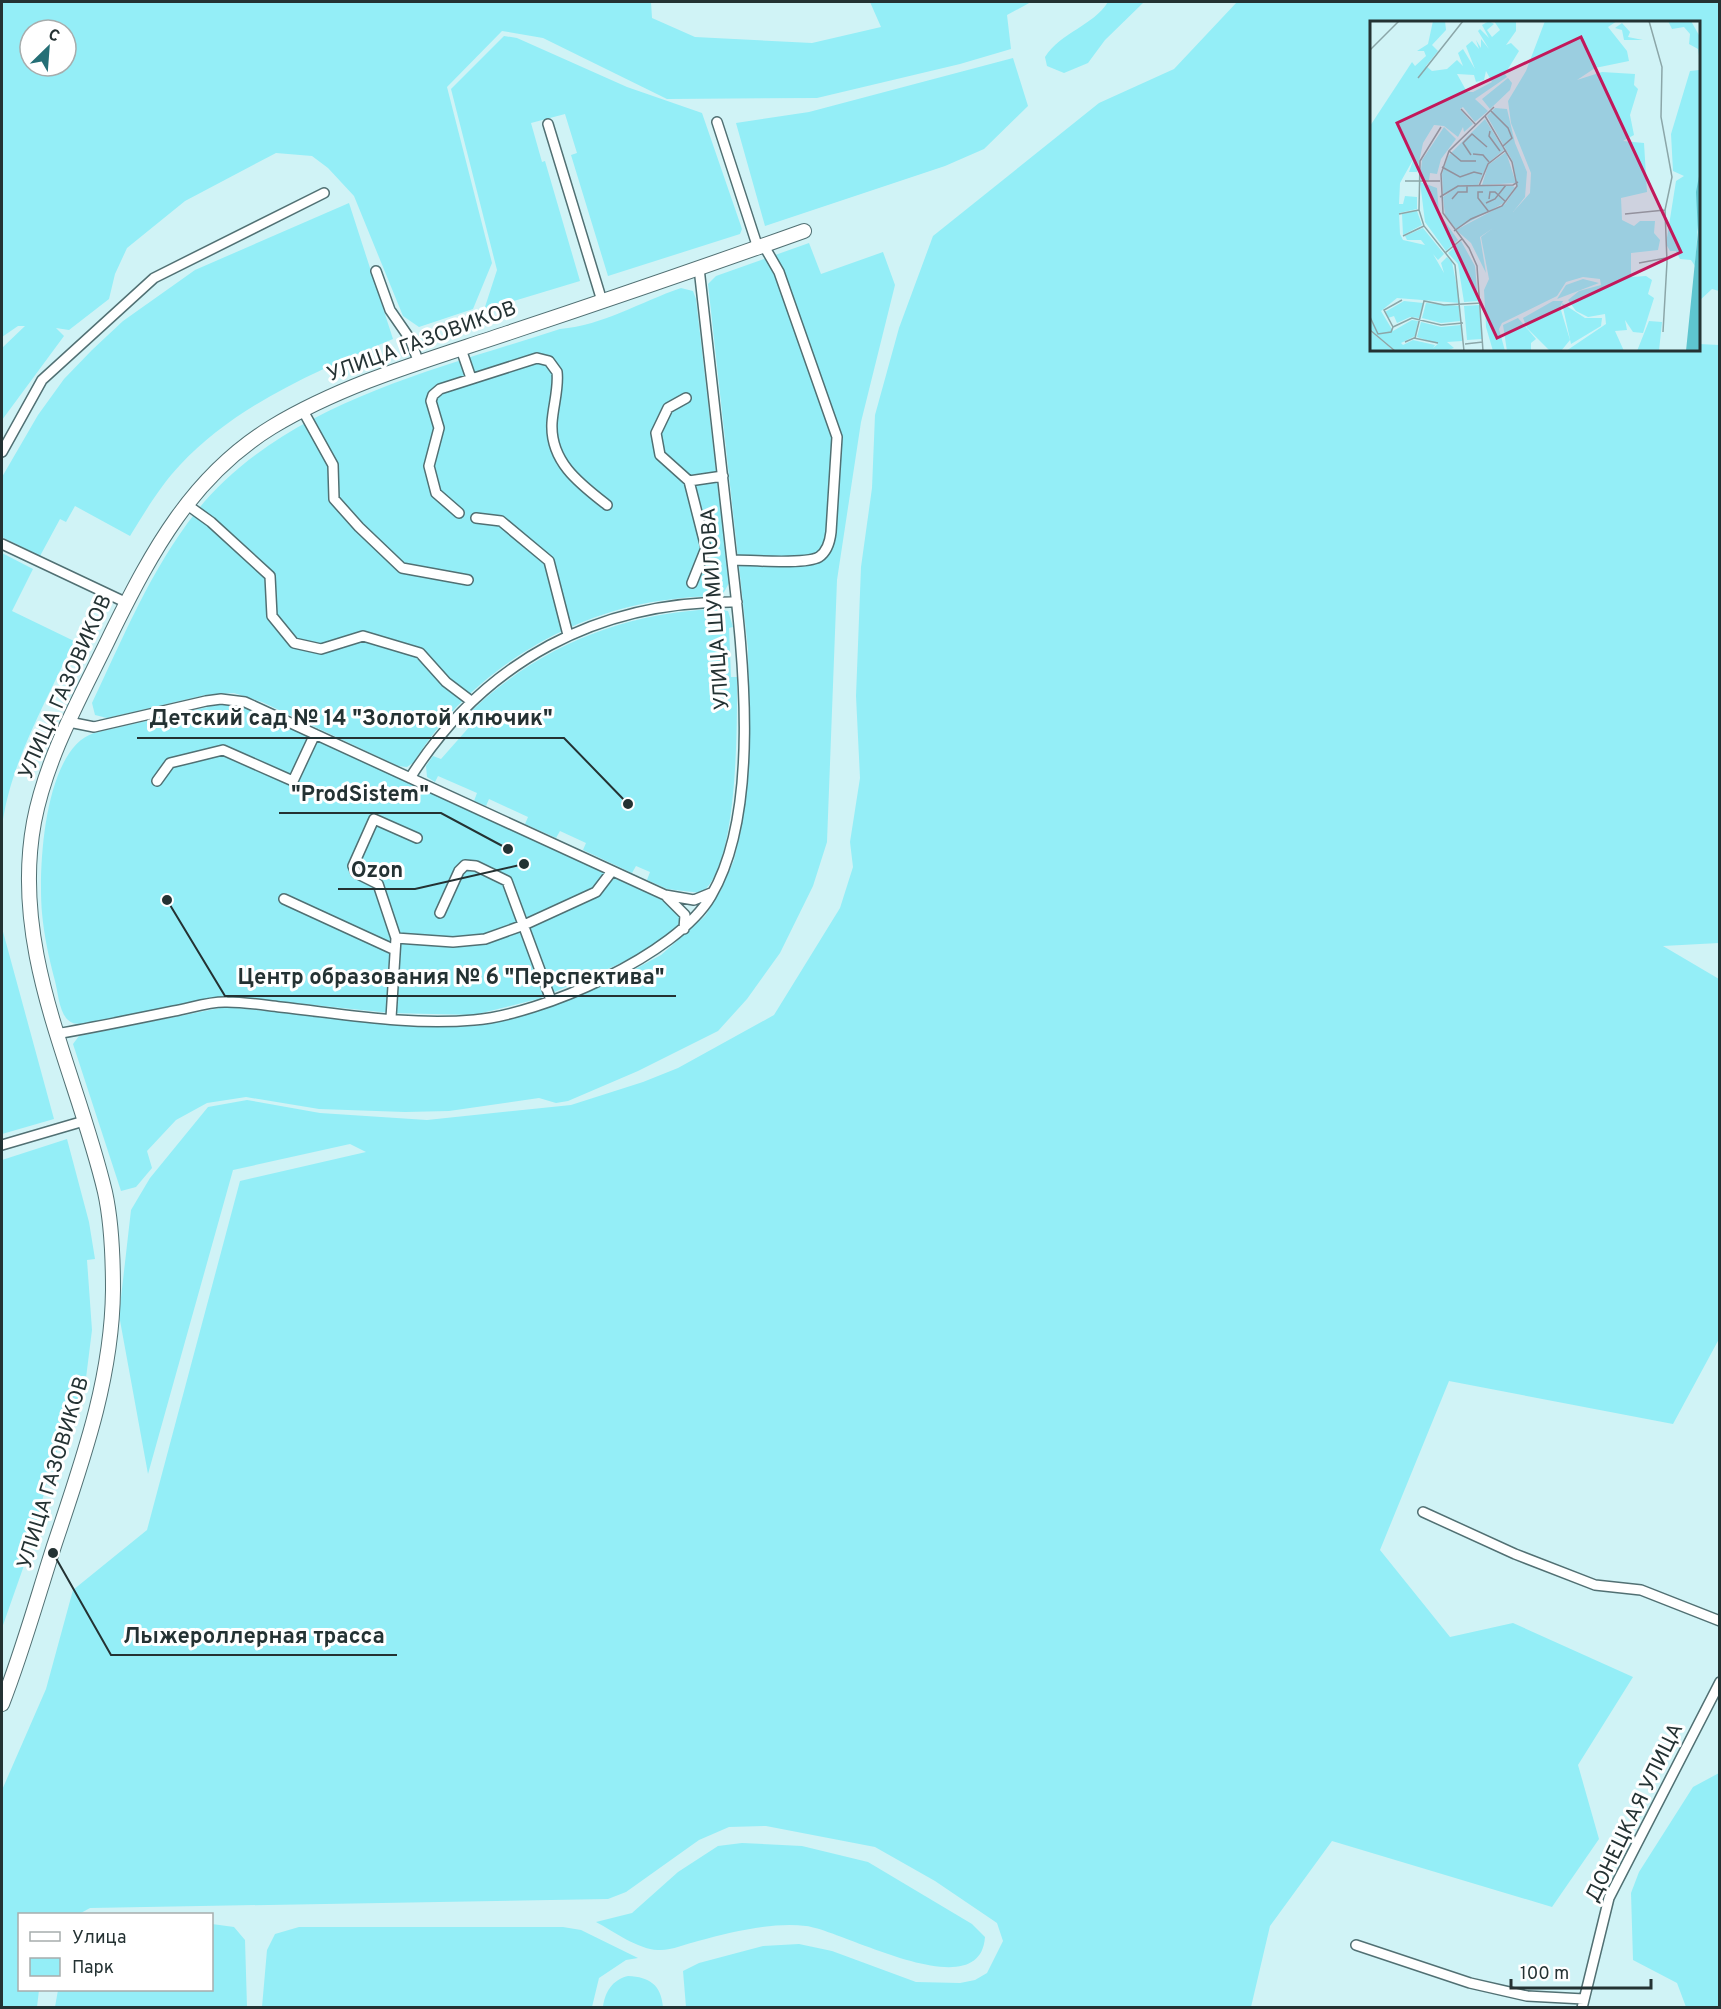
<svg xmlns="http://www.w3.org/2000/svg" width="1721" height="2009" viewBox="0 0 1721 2009" font-family="Overpass,sans-serif">
	<style>
		.green { fill: #94eef7; fill-rule: evenodd }
		.lines { fill: none; stroke-linecap: round; stroke-linejoin: round }
		.street-casing { stroke: #517073; stroke-width: 12 }
		.secondary-casing { stroke: #517073; stroke-width: 16 }
		.street { stroke: #fff; stroke-width: 9 }
		.secondary { stroke: #fff; stroke-width: 14 }
		.labels { text-anchor: middle; dominant-baseline: central; stroke-width: 6; stroke-linejoin: round; paint-order: stroke }
		.street-label { font-size: 21px; fill: #243233; stroke: #fff }
		.inset-road { fill: none; stroke: #8ba6a8; stroke-width: 1.5 }
		.view { fill: #c2185b; fill-opacity: 0.15; stroke: #c2185b; stroke-width: 3 }
		.inset-edge { fill: none; stroke: #243233; stroke-width: 3 }
		.leader { fill: none; stroke: #243233; stroke-width: 2 }
		.callout-dot { fill: #243233; stroke: #fff; stroke-width: 2 }
		.callout-label { font-size: 22px; text-anchor: middle; font-weight: bold; fill: #243233; stroke: #fff; stroke-width: 6; stroke-linejoin: round; paint-order: stroke }
	</style>
	<rect width="100%" height="100%" fill="#d0f3f6"/>
	<path class="green" d="M2,2h649l1,16 43,19 117,6 69,-16 -11,-25h161l-24,13 4,34 -51,15 -143,34 -150,1 -124,-61 -41,-7 -55,56 45,176 -19,46 -54,18 -16,-11 -49,-120 -26,-28 -16,-12 -36,-3 -91,48 -58,47 -12,26 -6,25 -40,31 -13,-2 8,8 -62,84v-72l23,-22h-7l-16,11zM30,30h36v36h-36z
		M1108,2h36l-39,38 -17,23 -24,10 -17,-7 -2,-9c16,-25 48,-31 63,-55z
		M1237,2h482v289l-7,-2 -13,12 -1,-279h-326v328h326l1,-6 20,1v598l-56,3 56,33v360l-46,85 -224,-43 -69,169 70,87 63,-14 120,54 -55,88 21,74 -47,68 -220,-66 -62,85 -19,81h-565l-3,-36 16,-8 64,-17 36,-2 33,7 84,31 44,1 15,-3 12,-7 16,-32 -6,-18 -62,-42 -60,-34 -109,-21 -37,1 -30,13 -73,52 -18,7 -518,9 -11,6h-59v76h19l-2,17h-35v-217l44,-101 27,-99 74,-60 93,-349 126,-29 -16,-8 -117,26 -85,304 -29,-159 12,-105 19,-32 58,-71 39,-7 73,13 107,7 144,-15 72,-23 35,-14 96,-53 66,-107 13,-41 -3,-25 10,-64 -4,-82 5,-129 11,-79 3,-73 24,-87 34,-92 166,-133 75,-34z
		M504,36l13,2 110,49 75,26 40,116 -2,5 -132,42 -37,-121 6,-2 -12,-39 -34,9 11,39 3,-1 35,120 -96,29 13,-40 -46,-181z
		M1013,58l15,48 -44,43 -39,17 -180,60 -29,-103 73,-11z
		M349,203l44,136c-75,31 -157,66 -213,126 -20,21 -35,47 -50,71l-55,-30 -9,16 -6,-3 -20,37 -38,-19v-60l36,-62 26,-36 28,-29 31,-29 72,-51z
		M809,243l12,31 62,-22 12,33 -34,137 -24,158 -10,262 -14,44 -33,67 -33,46 -29,32 -80,40 -70,30 -12,2 -17,-5 -90,13 -44,1 -86,-3 -73,-12 -39,6 -31,17 -29,31 5,17 -16,19 -15,4 -48,-147 6,-8 146,-29 209,20 41,-1 34,-6 33,-10 82,-35 37,-20 44,-39 16,-26 13,-30 7,-31 6,-54 2,-60 -1,-66 -40,-365 8,-8z
		M681,288l12,3 3,8 33,284 -6,11c-9,4 -21,2 -31,3 -19,2 -37,4 -55,8 -89,20 -175,78 -223,157l-7,5 -9,-1 -136,-64 -28,-9 -29,2 -98,23 -12,-3 -3,-12c31,-65 59,-134 104,-191 86,-108 239,-142 364,-183 44,-4 80,-27 121,-41z
		M2,553l31,16 -21,42 62,30c-27,60 -64,121 -72,186z
		M716,609l12,2 5,16 -4,1 2,49h6c0,43 2,191 -36,216l-34,-4 -20,-9 3,-8 -14,-6 -4,7 -49,-23 3,-7 -26,-12 -4,7 -31,-14 3,-7 -39,-18 -3,7 -12,-5 3,-8 -39,-17 -3,6 -8,-5 -1,-11 7,-10 8,3 30,-34 -6,-8c69,-68 153,-104 251,-108z
		M221,704l23,3 14,6 404,187 17,15 2,8 -26,22 -36,19 -81,35 -64,16 -83,-2 -166,-17 -145,28c-4,0 -9,-1 -12,-4 -9,-8 -10,-28 -13,-39 -6,-23 -11,-45 -13,-68 -4,-45 2,-164 52,-180z
		M2,928l52,191 -52,15z
		M67,1139l22,83 6,37 -8,1 5,70 -6,48 -35,89 -23,87 -26,74v-468z
		M1719,1773v234h-33l-9,-24 -44,-23 -2,-67 8,-21 54,-85z
		M742,1843l60,3 66,16 104,62 13,13c-5,72 -143,-7 -179,-11 -35,-4 -74,6 -108,15 -12,3 -28,10 -40,9 -21,-1 -43,-18 -62,-28l36,-9 46,-41 40,-26z
		M212,1924l22,3 11,13 2,67h-192l3,-17h154z
		M299,1927h264l18,3 57,28 -12,2 -27,18 -7,29h-330l5,-57 8,-16z
		M628,1976c22,1 33,9 35,31h-60c2,-15 9,-27 25,-31z"/>
	<g class="lines">
		<defs>
			<path id="street" d="M717,122l41,126
				M548,124l54,177
				M376,271l14,39 20,29 9,24
				M461,349l10,29
				M686,398l-18,10 -12,25 4,22 29,26 17,67 -14,35
				M302,409l31,56 1,34 25,28 43,41 66,12
				M2,452l40,-72 112,-102 170,-85
				M689,481l34,-5
				M186,504l25,18 59,54 2,40 22,27 27,6 42,-13 57,17 26,29 25,19
				M459,513l-23,-20 -7,-27 10,-38 -8,-27 2,-6 7,-6 97,-31 12,3 8,11c2,16 -4,34 -5,51 -2,39 28,61 55,82
				M476,518l25,3 48,40 19,74
				M2,544l125,59
				M732,560c19,0 73,5 87,-3 9,-6 11,-16 12,-25l6,-95 -58,-165 -15,-26
				M69,722l25,5 112,-26 15,-2 24,3 420,193 29,5 17,-7
				M410,778c74,-117 189,-178 327,-176
				M157,781l13,-18 53,-13 70,31 22,-47
				M667,897l18,18 -1,14
				M284,899l111,51
				M440,913l19,-42 6,-6 11,1 31,15 44,119
				M396,938l57,4 32,-3 39,-14 72,-33 16,-21
				M391,1018l5,-80 -18,-54 -22,-11 -3,-7 21,-47 43,19
				M56,1034c40,-7 79,-15 118,-23 17,-3 36,-10 53,-9 18,0 36,3 53,5 64,7 130,19 194,13 66,-5 203,-65 237,-124 50,-85 32,-240 21,-335 -11,-98 -22,-195 -33,-293
				M2,1145l82,-24
				M1423,1512l92,42 80,31 46,5 79,31
				M1356,1945l114,38 57,13 57,3
				M1582,2008l27,-110 111,-216"/>
			<path id="secondary" d="M2,1704c20,-51 35,-105 52,-158 28,-84 58,-166 59,-256 0,-32 -1,-66 -8,-98 -29,-123 -95,-240 -71,-370 13,-68 49,-129 78,-190 40,-81 80,-156 160,-205 73,-44 156,-67 236,-94 99,-33 198,-67 296,-102"/>
		</defs>
		<use href="#street" class="street-casing"/>
		<use href="#secondary" class="secondary-casing"/>
		<use href="#street" class="street"/>
		<use href="#secondary" class="secondary"/>
	</g>
	<g class="labels">
		<g class="street-label">
			<text transform="translate(422 342) rotate(-20)">УЛИЦА ГАЗОВИКОВ</text>
			<text transform="translate(716 609) rotate(-94)">УЛИЦА ШУМИЛОВА</text>
			<text transform="translate(66 687) rotate(-66)">УЛИЦА ГАЗОВИКОВ</text>
			<text transform="translate(54 1473) rotate(-73)">УЛИЦА ГАЗОВИКОВ</text>
			<text transform="translate(1635 1813) rotate(-64)">ДОНЕЦКАЯ УЛИЦА</text>
		</g>
	</g>
	<g transform="translate(1370 21)">
		<rect width="330" height="330" fill="#d0f3f6"/>
		<path d="M63,0h12l1,9 -14,15 6,6 -12,15 6,5 15,-2 10,-9 6,6 -5,-13 5,-4 12,20 -9,-23 6,-5 7,8 -3,-9 5,8v-9l8,10 -11,-18 2,-2 9,9 -7,-13 7,-4 5,3 -7,6 5,7 8,-7 -6,-9 22,1v9l-10,14 5,-2 8,8 -14,23 2,3 -32,22 13,12 -13,11 -12,-15 -3,2 13,15 -9,8 -1,-5 -5,10 -14,-11 -10,-1 -11,18 -6,29h-8l5,-14 -14,25 -1,21h4l2,-8 12,1v12l-18,4 1,21 3,6 22,5 -4,-5h-14l-2,-4 18,-8 21,26 -6,6 -5,-6 11,19 -3,-10 6,-6 5,5 8,41 -63,-5 -16,13 12,20 19,-11 6,1 -3,15 -14,7 2,2 10,-5 22,5 -2,3 5,-4 -21,-7 4,-15 20,5 20,-2 1,16 -15,1 7,6 -9,3h-49l-26,-21v-204l42,-64 3,4 11,-10 -2,-5h-7l11,-7zM116,50l6,11 -19,10h-6l-10,-18 17,1 2,7 8,-2zM175,0h72l-9,6 19,24 2,10 -34,7 -18,12 25,-8 33,2 -1,11 4,4 -8,26 4,20 -11,6 21,2 3,49 -26,6 1,22 12,6 6,-5h15l-1,12 6,7 -2,10 -27,3v24l15,-1 6,4 -4,14 6,4 -11,35 -10,-1 -8,-12 2,10 -12,1 9,20h-58l40,-27 -1,-10 -17,3 -12,-6 -8,-11 11,-9 22,-6 -1,-6 -17,-2 -17,5 -9,14 -55,27 -3,6 6,22h-12l-7,-24 -2,-37 5,-11 -8,-42 12,-9 -13,9 6,36 -15,-30 -15,-13 49,-26 12,-17 -4,-25 -26,-46 8,-8 12,1 8,34 12,29 -2,25 -12,15 17,-19 1,-20 -20,-50 -3,-22 18,-30zM298,0h23l9,16v25l-2,-13 -9,-5 1,-10 -6,-7 -12,2zM252,2l8,9 -2,5 15,3h-19l-2,-10 -7,-2zM330,41l-1,149 -4,55 -4,-6 -11,-1 -4,-8h-6l-4,-7 10,-63 8,-5 -11,-5 -2,-37 19,-63 9,-1zM138,57l4,5 -2,7 -20,19 -8,-10zM115,98l19,31 -16,13 -10,22h-18l-17,10 -1,-21 6,-18zM74,106l12,12 -15,20 -4,15 -7,-1 -1,7h-9l2,-20zM136,131l10,31 -34,2 6,-20zM50,161l17,6 2,25 19,27 -12,11 -21,-29zM88,165h54l3,1 -11,16 -48,26 -11,-14 -2,-18zM47,190l5,14 -19,10 -1,-21zM91,220l14,25 3,35 -14,1 -6,-38 -10,-11zM213,258l16,4 -42,16 9,-14zM34,280l19,2 -4,15 -9,-1 -13,6 -3,-7 -6,2 -3,-6zM183,280h10l-3,6 10,33 -9,11h-11l-23,-23 -4,-10zM56,282l33,3 1,15 -19,2 -19,-5zM192,282l23,15h17l-1,8 -30,18zM109,284l3,34 -15,1 -3,-34zM148,297l18,21 -5,4v8h-24l-4,-26zM279,300l13,1 -3,29h-22zM0,310l24,20h-24z" fill="#94eef7" fill-rule="evenodd"/>
		<path d="M330,150v180h-14l12,-119 -2,-40z" fill="#5ec5cf"/>
		<path class="inset-road" d="M279,0l13,46 -1,50 11,60 -7,33 2,52 -4,70M0,29l29,-29M48,57l45,-57M91,88l15,16M121,90l17,17 4,10 -9,8M71,106l-21,34 -1,49 5,16 31,39 9,86M120,110l-1,5 11,15M79,130l12,10h15M103,133l10,1 6,7M101,134l-8,-12 9,-9 15,13M72,146l18,10 14,-5 8,2M35,160h35M109,165l9,-22 18,-14M113,171h-5v6l11,14M70,176l18,-11 55,-1 5,-3M82,178l6,-7h9v-6M119,178l1,-7h5l11,10M116,182l9,-4 11,-14M29,193l20,-4M255,193l40,-4M84,210l17,-12 31,-13 15,-20 -5,-24 -27,-46M33,215l21,-10M75,232l17,-14M269,242l27,-5M0,296l8,17 13,-2 2,-5 -9,-17 18,-10M23,306l19,-9 29,7 22,-2M0,309l25,21M45,317l9,-37 20,4 38,-2M35,321l9,-4 24,5M95,323l18,-2M113,330l-6,-85 -8,-18 -26,-35 -2,-39 8,-23 45,-44"/>
		<path class="view" d="M211,16l100,215 -184,86 -100,-215z"/>
		<rect width="330" height="330" class="inset-edge"/>
	</g>
	<path class="leader" d="M628 804L564 738H137M508 849L441 813H279M524 864L415 889H338M167 900L225 996H676M53 1553L111 1655H397"/>
	<g class="callout-dot">
		<circle cx="628" cy="804" r="6"/>
		<circle cx="508" cy="849" r="6"/>
		<circle cx="524" cy="864" r="6"/>
		<circle cx="167" cy="900" r="6"/>
		<circle cx="53" cy="1553" r="6"/>
	</g>
	<g class="callout-label">
		<text x="351" y="725">Детский сад № 14 "Золотой ключик"</text>
		<text x="360" y="801">"ProdSistem"</text>
		<text x="377" y="877">Ozon</text>
		<text x="451" y="984">Центр образования № 6 "Перспектива"</text>
		<text x="254" y="1643">Лыжероллерная трасса</text>
	</g>
	<rect width="1721" height="2009" fill="none" stroke="#243233" stroke-width="6"/>
	<rect x="18" y="1913" width="195" height="78" fill="#ffffff" stroke="#a7adad" stroke-width="1.5"/>
	<rect x="30" y="1932" width="30" height="9" fill="#ffffff" stroke="#a7adad" stroke-width="1.5"/>
	<text x="72" y="1943" font-size="18" fill="#243233">Улица</text>
	<rect x="30" y="1958" width="30" height="18" fill="#94eef7" stroke="#a7adad" stroke-width="1.5"/>
	<text x="72" y="1973" font-size="18" fill="#243233">Парк</text>
	<g transform="translate(48 48) rotate(25)"><circle r="28" fill="#ffffff" stroke="#a7adad" stroke-width="1.5"/>
	<path d="M0-4.5L10 22L0 15L-10 22Z" fill="#256f76"/>
	<text y="-9" font-size="16" font-weight="bold" text-anchor="middle" fill="#243233">С</text>
	</g>
	<path d="M1511 1979v9h140v-9" fill="none" stroke="#243233" stroke-width="3"/>
	<text x="1520" y="1979" font-size="18" fill="#243233" stroke="#ffffff" stroke-width="4.5" paint-order="stroke">100 m</text>
</svg>
